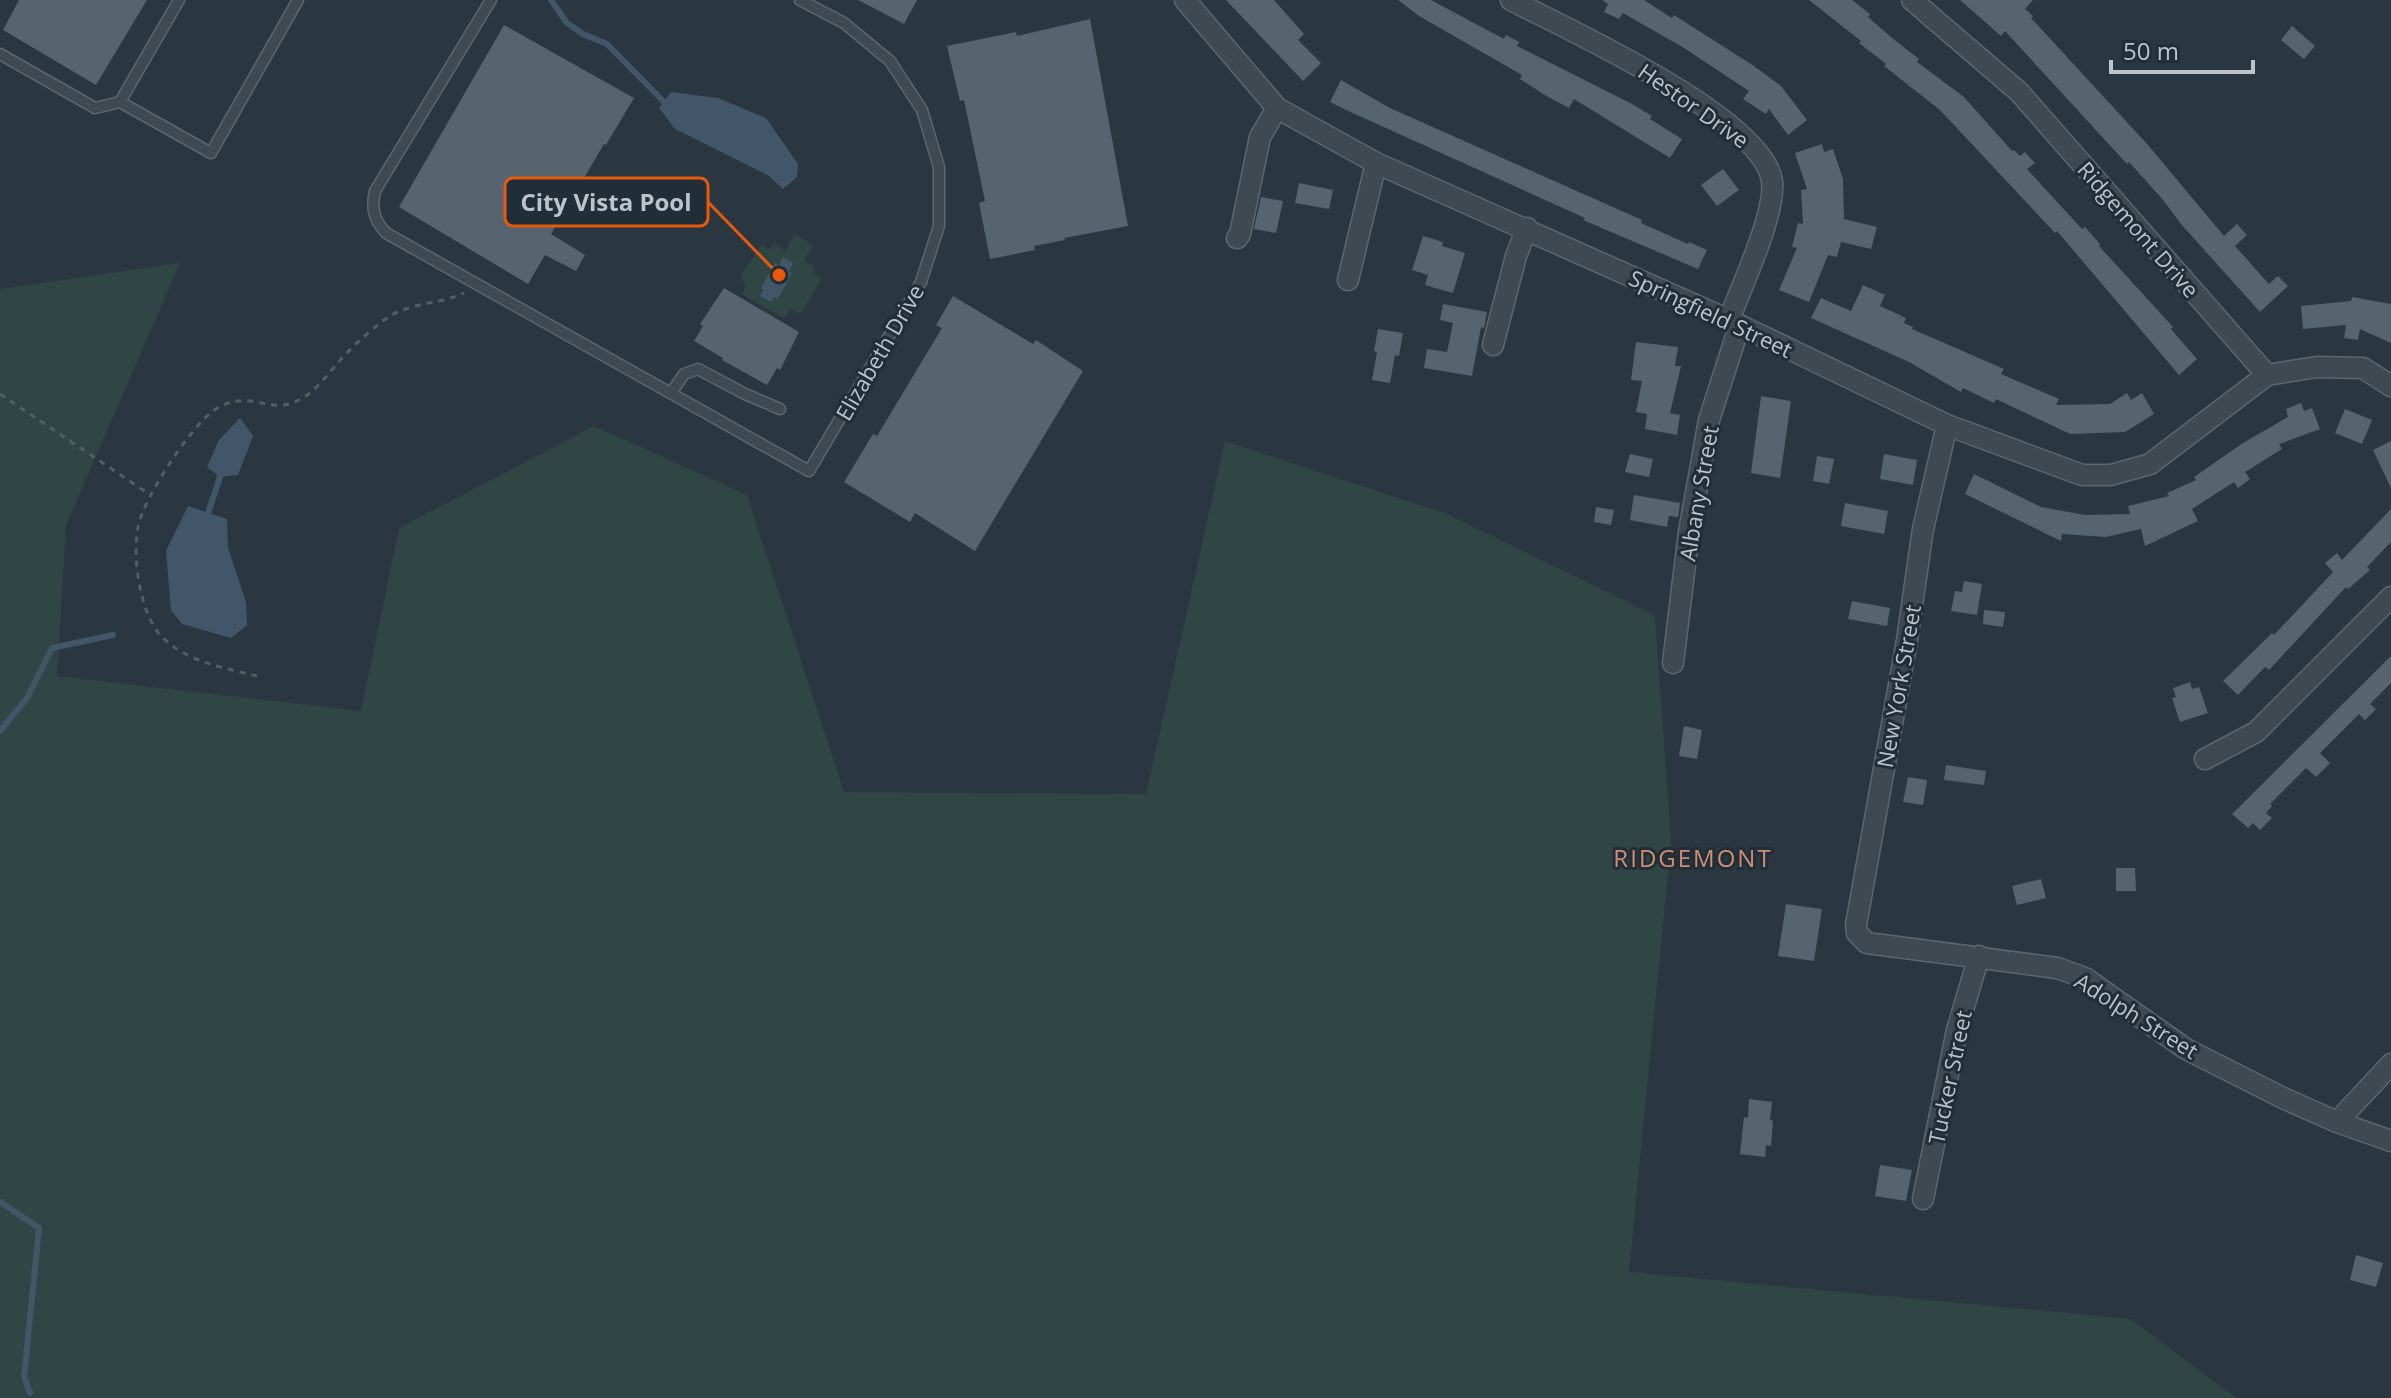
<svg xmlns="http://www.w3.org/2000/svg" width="2391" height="1398" viewBox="0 0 2391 1398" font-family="'Open Sans',sans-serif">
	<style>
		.green { fill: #2f4644 }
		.water { fill: #415769 }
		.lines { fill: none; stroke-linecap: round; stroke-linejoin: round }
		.stream { stroke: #415769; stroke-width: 6 }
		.building { fill: #55646e }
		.lane-casing { stroke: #5c666f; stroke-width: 13 }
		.street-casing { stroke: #5c666f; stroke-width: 23 }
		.path { stroke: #4e6262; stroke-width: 3; stroke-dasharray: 6 6; stroke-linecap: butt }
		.lane { stroke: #3e4951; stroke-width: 10 }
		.street { stroke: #3e4951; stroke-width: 20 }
		.labels { text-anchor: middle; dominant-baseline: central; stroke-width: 6; stroke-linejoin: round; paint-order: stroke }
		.street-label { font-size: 22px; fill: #bbc3cb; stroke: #222e37 }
		.neighbourhood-label { font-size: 24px; letter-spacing: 2px; fill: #ce8e73; stroke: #222e37 }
		.leader { fill: none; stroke: #e8590c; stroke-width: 3 }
		.callout-dot { fill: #e8590c; stroke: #222e37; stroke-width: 3 }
		.callout { fill: #222e37; stroke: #e8590c; stroke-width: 3 }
		.callout-label { font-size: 24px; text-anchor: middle; font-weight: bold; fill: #bbc3cb }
	</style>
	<rect width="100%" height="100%" fill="#2a3741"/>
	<path class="green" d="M795,234l18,11 -9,16 10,5 -1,7 9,5 -21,36 -11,-5 -6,9 -42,-23 4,-10 -6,-8 22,-33 7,6 5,-7 11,8z
		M180,263l-114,262 -9,151 304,35 38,-183 195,-102 153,69 97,297 302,2 79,-353 222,73 208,101 16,227 -42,430 502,47 105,79h-2236v-1109z"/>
	<path class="water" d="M671,92l47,6 48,20 32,46 -1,13 -14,12 -14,-13 -94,-47 -16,-21z
		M783,257l10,6 -4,8 3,2 -14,26 -4,-2 -3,5 -11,-6 3,-6 -2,-2 14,-25 4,2z
		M240,418l13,18 -15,39 -18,2 -13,-10 12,-27z
		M188,506l39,13 1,29 18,54 1,23 -16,13 -49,-14 -11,-14 -5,-59z"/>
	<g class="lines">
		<path class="stream" d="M551,0l16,23 16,11 24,10 57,58
			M208,513l12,-36 -1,-6
			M0,731l27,-33 25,-50 61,-13
			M0,1202l39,26 -15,149 6,16"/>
	</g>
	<path class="building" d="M19,0h128l-51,85 -93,-55z
		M858,0h59l-13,24z
		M1226,0h48l30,34 -6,6 23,23 -18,18z
		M1398,0h33l73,39 2,-4 13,7 -2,4 117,59 18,11 -2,3 32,20 -12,19 -96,-59 -5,9 -21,-11 -28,-18 2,-4 -103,-59z
		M1602,0h42l28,18 2,-3 80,51 27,20 26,34 -19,15 -19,-26 -3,5 -23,-15 6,-8 -65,-43 -61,-35 -4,6 -15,-7 4,-8z
		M1809,0h43l18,14 -2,3 24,21 27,21 -2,3 47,35 48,54 2,-1 6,6 5,-4 10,11 -8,6 55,60 3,-2 15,17 -1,2 74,81 -2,2 26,30 -18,16 -122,-144 -2,2 -115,-123 -56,-44 2,-2 -27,-21 2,-2z
		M1960,0h73l-8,9 8,7 -2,2 117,127 76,91 13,-12 10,11 -12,11 34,38 9,-8 10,10 -28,26 -79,-88 -18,-24 -34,-38 -2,2 -122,-133 -4,5z
		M1090,19l38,207 -64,12 1,2 -31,6 1,4 -45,9 -11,-56 6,-2 -21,-101 -4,1 -13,-55 69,-14 1,4z
		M504,25l130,73 -28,47 -2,-1 -53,90 34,21 -9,16 -31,-16 -17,29 -129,-77z
		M2292,26l23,20 -11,13 -23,-19z
		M1341,80l49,28 252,112 -1,3 47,21 1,-2 18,8 -9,19 -115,-49 2,-2 -239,-108 -16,-8z
		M1822,144l2,8 9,-3 10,30 1,40 33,8 -6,22 -30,-7 -4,15 -9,-2 -19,47 -30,-12 18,-42 -5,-1 6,-24 5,1 -2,-34 6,-1 -12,-36z
		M1723,169l16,21 -22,16 -16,-21z
		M1299,183l34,7 -4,19 -34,-6z
		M1261,197l22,4 -7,32 -22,-4z
		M1423,236l20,6 -1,4 23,7 -12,40 -28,-8 3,-10 -16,-5z
		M1863,285l22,10 -5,11 26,12 -2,5 9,4 -1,2 92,40 -3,5 58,25 -3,6 54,-1 17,-11 4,7 11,-7 12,21 -29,18 -55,2 -74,-35 -2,4 -31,-15 -2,4 -52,-30 -98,-44 10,-20 30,13z
		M724,288l75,44 -19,38 -3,-2 -10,17 -45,-25 1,-2 -29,-17 9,-15 -3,-2z
		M953,296l80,48 3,-4 47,31 -108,180 -60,-38 -5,9 -66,-40 29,-48 4,2 65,-108 -6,-3z
		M2352,297l39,7v39l-31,-14 -2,11 -14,-2 2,-13 -43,4 -2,-23 50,-5z
		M1443,304l44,8 -3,16 -3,-1 -9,49 -48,-8 3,-19 20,3 6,-29 -13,-3z
		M1378,329l25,4 -4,23 -4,-1 -5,28 -18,-3 5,-28 -3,-1z
		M1636,342l42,5 -3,19h6l-11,47 10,2 -3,20 -32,-6 2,-15 -11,-2 6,-31 -11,-1z
		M1761,396l30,5 -11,77 -29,-5z
		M2301,403l3,8 8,-3 8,21 -41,15 3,5 -37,23 5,7 -12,9 -4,-6 -42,27 6,12 -53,25 -4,-17 -35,8 -44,-3 -1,7 -96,-47 9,-20 67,33 44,8 45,-1 -2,-8 41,-10 -2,-3 29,-13 -2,-3 49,-34 45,-26 -2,-8z
		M2345,409l27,11 -10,24 -27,-11z
		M2391,441v47l-18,-38z
		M1630,454l23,5 -4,18 -24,-5z
		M1884,454l33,6 -4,25 -33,-6z
		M1817,456l17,3 -5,25 -16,-3z
		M1634,495l46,8 -2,14 -9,-1 -2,11 -37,-7z
		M1845,503l43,8 -4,23 -43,-8z
		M1596,507l18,3 -3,15 -17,-3z
		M2391,509v33l-24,25 3,3 -22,19 -2,-2 -77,83 -4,-3 -27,28 -15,-14 49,-48 2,2 59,-63 -8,-9 12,-10 5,7z
		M1964,581l18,3 -5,31 -26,-4 4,-20 7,1z
		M1852,601l38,7 -3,18 -39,-7z
		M1984,610l21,2 -2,15 -20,-3z
		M2391,656v27l-21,21 6,5 -11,11 -6,-6 -39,39 10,10 -14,14 -10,-9 -36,36 2,2 -6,7 6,5 -12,12 -7,-7 -5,5 -16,-14z
		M2190,682l2,7 7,-2 9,26 -28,9 -8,-24 4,-1 -3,-9z
		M1684,726l18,4 -5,29 -18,-3z
		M1946,765l40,6 -2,14 -40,-5z
		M1908,777l19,3 -4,25 -20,-3z
		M2116,868h19l1,23h-20z
		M2041,879l5,19 -29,7 -5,-19z
		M1786,904l36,5 -8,52 -36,-5z
		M1749,1099l23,3 -2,18 3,1 -2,25 -5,-1 -1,12 -25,-3 4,-37 4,1z
		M1880,1165l32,5 -6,31 -31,-5z
		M2356,1255l27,8 -7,24 -26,-7z"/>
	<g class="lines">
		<defs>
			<path id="lane" d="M491,0l-116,191c-4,18 -1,29 11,42l423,238 112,-189 18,-56v-59l-17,-57 -32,-49 -46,-38 -44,-23
				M0,54l95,54 25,-6 91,51 87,-153
				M120,102l59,-102
				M671,393l13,-19 14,-5 47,25 35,15"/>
			<path id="street" d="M1185,0l92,108 99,55 353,157 218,105 135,50h29l39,-11 117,-89
				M1511,0c56,29 252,118 261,181 4,33 -31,106 -43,139
				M1912,0l107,92 248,283 50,-8 46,1 28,18
				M1237,238l3,-4 20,-97 17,-29
				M1348,280l28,-117
				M1493,345l23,-89 11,-28
				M1947,425l-24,104 -16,111 -51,285 1,8 10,10 190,25 28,10 101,71 97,49 54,24 54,19
				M1673,663l16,-131 20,-112 30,-93
				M2205,759l51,-27 135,-135
				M2337,1122l54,-58
				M1923,1199l34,-169 22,-74"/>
		</defs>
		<use href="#lane" class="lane-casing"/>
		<use href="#street" class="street-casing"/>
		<path class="path" d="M0,394l149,100
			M257,676c-32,-8 -70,-14 -95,-39 -22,-22 -30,-80 -24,-110 5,-28 52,-99 75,-116 34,-24 53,3 82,-9 21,-9 33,-29 48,-45 12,-13 27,-26 41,-37 24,-18 54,-15 80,-27"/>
		<use href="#lane" class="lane"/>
		<use href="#street" class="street"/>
	</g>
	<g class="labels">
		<g class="street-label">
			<text transform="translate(1694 105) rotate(35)">Hestor Drive</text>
			<text transform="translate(2139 229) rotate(49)">Ridgemont Drive</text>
			<text transform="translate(1711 313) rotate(25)">Springfield Street</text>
			<text transform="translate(879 352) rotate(-60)">Elizabeth Drive</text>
			<text transform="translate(1698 493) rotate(-80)">Albany Street</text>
			<text transform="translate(1898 686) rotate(-80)">New York Street</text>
			<text transform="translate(2137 1015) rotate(32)">Adolph Street</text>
			<text transform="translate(1949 1077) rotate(-78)">Tucker Street</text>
		</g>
		<g class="neighbourhood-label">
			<text x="1693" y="857">RIDGEMONT</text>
		</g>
	</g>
	<path class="leader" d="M779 275L708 202"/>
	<circle class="callout-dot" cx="779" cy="275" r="8"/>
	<rect class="callout" x="505" y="178" width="203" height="48" rx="8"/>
	<g class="callout-label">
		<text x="606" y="211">City Vista Pool</text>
	</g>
	<path d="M2111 60v12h142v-12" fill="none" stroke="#bbc3cb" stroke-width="4"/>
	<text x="2123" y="60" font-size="24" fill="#bbc3cb" stroke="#222e37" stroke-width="6" paint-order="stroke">50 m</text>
</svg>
